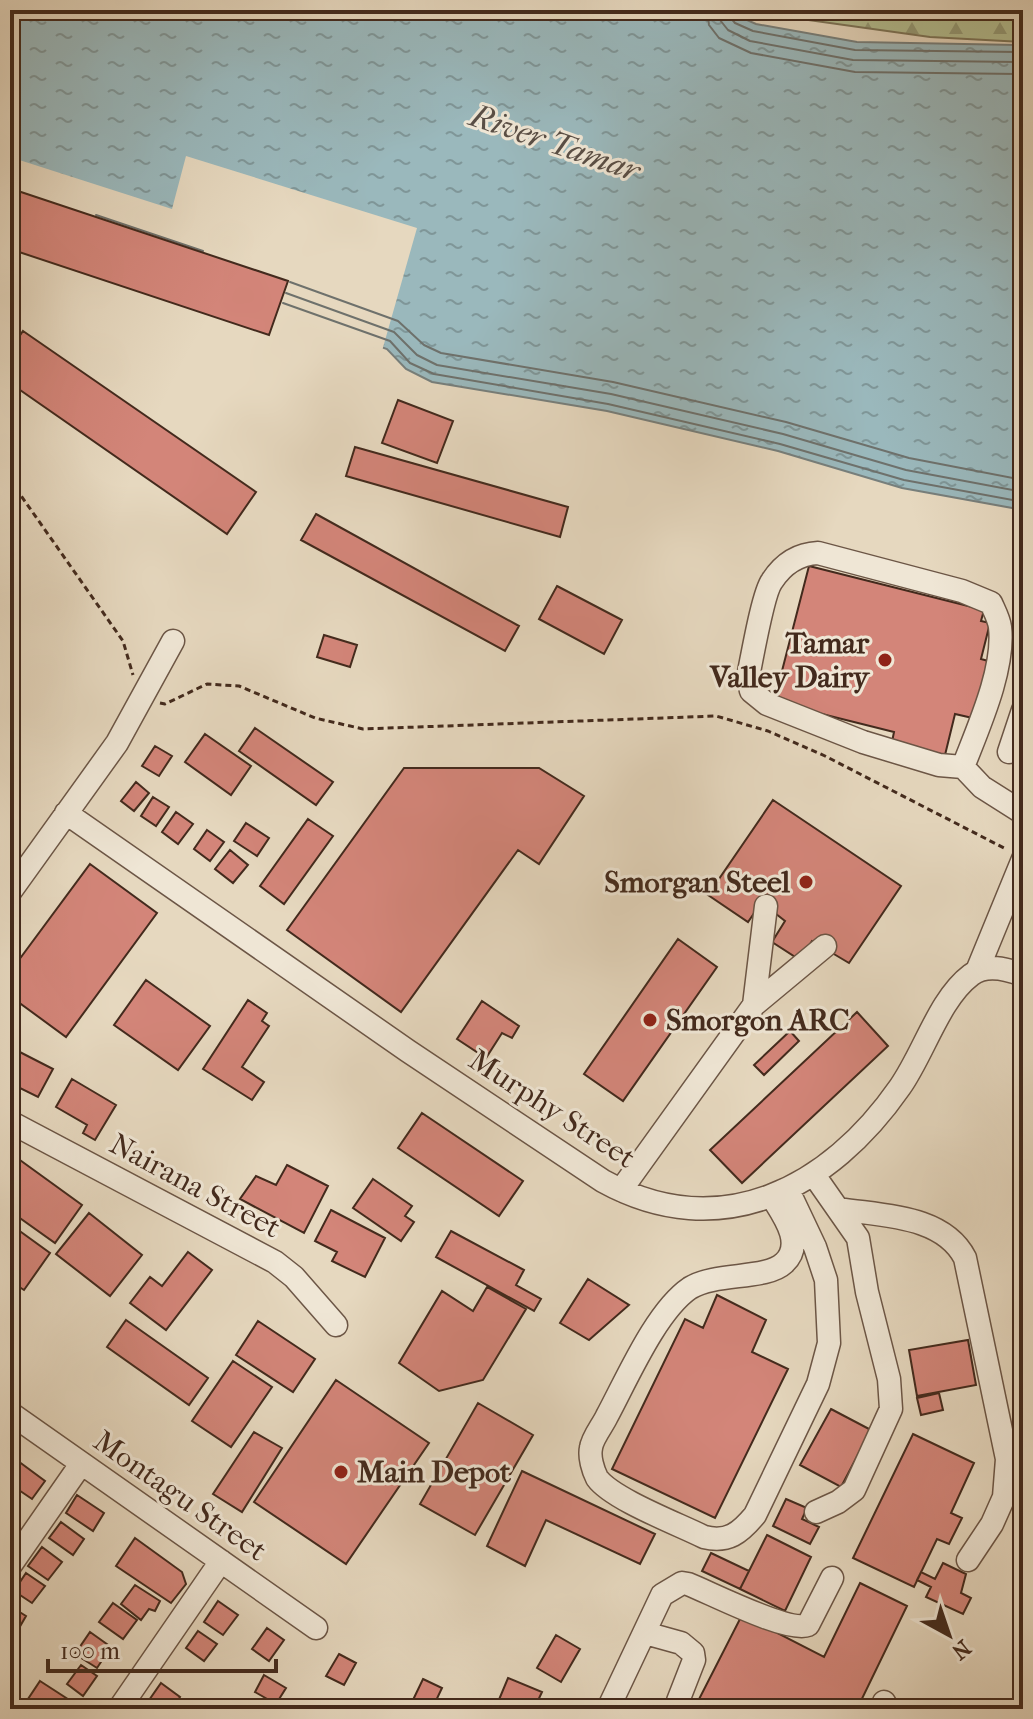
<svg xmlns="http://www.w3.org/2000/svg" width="1033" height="1719" viewBox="0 0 1033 1719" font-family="'IM FELL French Canon',serif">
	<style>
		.forest { fill: url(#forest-firs); stroke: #7c7458; stroke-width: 2 }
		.water { fill: url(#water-ripples); stroke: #777f7c; stroke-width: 2 }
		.pier { fill: #e6d8bf }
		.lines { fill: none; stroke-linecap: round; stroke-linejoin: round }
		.shore { stroke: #6e716c; stroke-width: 2 }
		.building { fill: #d38579; stroke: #432a1d; stroke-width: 2 }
		.minor-casing { stroke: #6c5646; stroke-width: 25 }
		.path { stroke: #432a1d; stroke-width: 3; stroke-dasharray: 6 4; stroke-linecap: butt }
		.minor { stroke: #efe6d5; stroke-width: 22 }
		.poi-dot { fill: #8f2418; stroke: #efe6d5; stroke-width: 3 }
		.labels { text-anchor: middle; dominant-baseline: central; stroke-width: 6; stroke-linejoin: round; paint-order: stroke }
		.poi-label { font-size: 30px; font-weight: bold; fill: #432a1d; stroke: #efe6d5; text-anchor: end }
		.street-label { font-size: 30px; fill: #432a1d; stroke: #efe6d5 }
		.water-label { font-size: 32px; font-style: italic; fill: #594e45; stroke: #efe6d5 }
	</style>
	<defs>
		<pattern id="forest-firs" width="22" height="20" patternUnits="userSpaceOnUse" patternTransform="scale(2)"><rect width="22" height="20" fill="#b4bf92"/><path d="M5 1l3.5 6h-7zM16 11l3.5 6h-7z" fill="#949b77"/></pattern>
		<pattern id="water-ripples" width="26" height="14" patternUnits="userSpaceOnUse" patternTransform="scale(2)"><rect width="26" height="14" fill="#9ab8bc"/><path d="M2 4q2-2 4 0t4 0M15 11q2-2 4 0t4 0" fill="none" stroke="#7f9698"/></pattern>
	</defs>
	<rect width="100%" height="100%" fill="#e6d8bf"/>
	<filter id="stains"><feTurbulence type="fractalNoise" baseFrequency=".0025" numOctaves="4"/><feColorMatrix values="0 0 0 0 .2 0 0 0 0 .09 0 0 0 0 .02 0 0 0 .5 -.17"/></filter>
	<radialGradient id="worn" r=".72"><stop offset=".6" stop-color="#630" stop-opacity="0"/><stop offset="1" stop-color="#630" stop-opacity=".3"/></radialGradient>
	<path class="forest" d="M737,10h286v32l-93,-5z"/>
	<path class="water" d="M10,10h724l6,7 16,7 101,18 166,3v465l-121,-22 -124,-37 -171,-40 -175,-29 -26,-13 -19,-20 -257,-93 -120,-35z"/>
	<path class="pier" d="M186,156l231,72 -35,123 -253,-91 -119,-35v-68l162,52z"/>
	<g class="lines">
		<path class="shore" d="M707,10l2,15 10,13 32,15 104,19 168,2
			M719,10l1,10 8,10 22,11 103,19 170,2
			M729,10l1,7 5,6 18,8 102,19 168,2
			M96,215l107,36
			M290,282l108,39 26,24 17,8 172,29 173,40 123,36 114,22
			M286,293l108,39 23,23 20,10 174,29 172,40 123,36 117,22
			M283,303l107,38 20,22 24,11 174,30 172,40 124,36 119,22"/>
	</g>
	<path class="building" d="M12,189l276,92 -19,54 -259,-86z
		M23,331l233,161 -29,42 -217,-151v-33z
		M398,400l55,21 -16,42 -55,-20z
		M355,447l213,60 -8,30 -214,-61z
		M316,514l203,112 -14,25 -204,-111z
		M809,566l175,44 -3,11 9,2 -9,36 11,3 -15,57 -22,-5 -10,41 -53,-13 2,-10 -120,-30z
		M557,586l65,34 -18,34 -65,-35z
		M324,635l33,10 -7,22 -33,-10z
		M255,728l78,54 -17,23 -77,-54z
		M205,734l46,32 -20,29 -46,-33z
		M155,746l17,10 -13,20 -17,-10z
		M404,768h135l45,28 -45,68 -21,-14 -117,162 -114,-82z
		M136,782l13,11 -15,18 -13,-10z
		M153,797l16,10 -13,19 -15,-10z
		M773,800l128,86 -52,77 -37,-22 -12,19 -28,-18 13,-21 -19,-15 -5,-3 -13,19 -40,-27z
		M176,812l17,12 -15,20 -16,-12z
		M308,819l25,17 -49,68 -24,-18z
		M246,823l23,15 -12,18 -23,-15z
		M207,830l17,12 -14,19 -16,-12z
		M230,850l18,15 -15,18 -18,-14z
		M90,864l67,49 -91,124 -56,-41v-24z
		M678,939l39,28 -94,134 -39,-27z
		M146,980l64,46 -32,44 -64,-45z
		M248,1000l19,13 -5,8 7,5 -27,41 22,15 -12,18 -49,-31z
		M482,1001l37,25 -7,12 -10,-5 -16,25 -29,-19z
		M857,1012l31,34 -146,137 -32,-33z
		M790,1031l9,10 -35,34 -10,-10z
		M10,1047l43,22 -15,28 -26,-13 -2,4z
		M72,1079l44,26 -21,35 -12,-7 4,-8 -31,-18z
		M422,1113l101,68 -24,35 -101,-68z
		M13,1155l69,50 -27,38 -45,-32v-52z
		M287,1165l41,21 -24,47 -64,-34 16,-23 20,9z
		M373,1179l39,27 -7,10 9,6 -13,19 -48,-33z
		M331,1210l54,28 -20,39 -33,-16 5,-9 -22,-11z
		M89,1213l53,42 -32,41 -54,-42z
		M10,1224l40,29 -26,37 -14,-9z
		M451,1231l73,39 -8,15 25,14 -7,12 -98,-54z
		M188,1252l24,18 -46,60 -36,-27 20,-26 12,9z
		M588,1279l41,26 -40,35 -29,-17z
		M487,1287l39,22 -43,71 -44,11 -40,-28 43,-72 31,20z
		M717,1295l49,25 -14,32 36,17 -73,149 -103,-49 73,-150 18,9z
		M126,1320l82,58 -19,27 -82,-58z
		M258,1321l57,38 -22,33 -57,-37z
		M968,1340l8,45 -59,11 -8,-46z
		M233,1361l39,26 -41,60 -39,-26z
		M336,1380l93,63 -83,121 -92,-62z
		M939,1393l4,17 -22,5 -4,-17z
		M478,1403l55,32 -58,100 -55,-31z
		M831,1409l40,21 -30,57 -41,-22z
		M254,1432l28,16 -40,64 -29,-18z
		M913,1434l61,29 -23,50 11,5 -13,26 -12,-5 -23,48 -61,-29z
		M18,1461l27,20 -13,18 -22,-15v-12z
		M522,1471l133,63 -15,30 -94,-44 -21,46 -38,-20z
		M77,1495l27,18 -11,18 -27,-18z
		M786,1499l21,9 -5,11 17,8 -9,17 -37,-18z
		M61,1522l23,17 -11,16 -24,-17z
		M767,1535l44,22 -26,54 -45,-22z
		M135,1538l47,34 4,12 -15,19 -55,-37z
		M42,1547l20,15 -14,18 -20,-14z
		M711,1553l38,18 -9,18 -38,-18z
		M943,1563l23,11 -5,19 10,5 -8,16 -37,-17 5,-10 -14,-7 4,-8 14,7z
		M26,1573l19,13 -13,17 -18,-12z
		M860,1583l47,23 -50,103h-163l48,-94 82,42z
		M135,1585l25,16 -5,10 -6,-2 -8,11 -20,-16z
		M218,1601l20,14 -15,20 -19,-13z
		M113,1603l24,17 -14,19 -24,-17z
		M10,1606l16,10 -11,19 -5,-3z
		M267,1628l17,12 -15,21 -17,-12z
		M198,1631l19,13 -13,17 -18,-13z
		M90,1632l21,15 -14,21 -22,-14z
		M556,1635l24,14 -19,33 -24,-14z
		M339,1654l17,9 -12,22 -18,-9z
		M81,1665l16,11 -14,20 -16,-12z
		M264,1675l22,13 -10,16 -21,-12z
		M508,1678l34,14 -8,17h-19l-17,-7z
		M423,1679l19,9 -10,21 -20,-7z
		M40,1681l37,24 -3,4h-30l-16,-10z
		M161,1683l19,14 -9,12h-16l-8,-6z"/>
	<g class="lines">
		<defs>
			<path id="minor" d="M1009,752l14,-42
				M963,767c15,-39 42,-98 37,-140 -1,-8 -6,-17 -9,-24l-29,-12 -144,-38c-20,1 -35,11 -46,28 -9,12 -20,77 -24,96l3,14 16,13 96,38 76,23 24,2 19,20 41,26
				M66,813l342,238 195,130c118,65 227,7 297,-94 24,-34 39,-88 71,-112 15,-12 36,-6 52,0
				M10,892l107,-149 56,-102
				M977,971l46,-112
				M754,1005l12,-99
				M10,1122l265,140 19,15 42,48
				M814,1175l44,63 9,54 22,87 2,30 -37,81 -16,12 -22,10
				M621,1190l133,-185 71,-59
				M772,1197c11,18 33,47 12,66 -18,17 -68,9 -94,25 -34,23 -63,91 -83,128 -4,9 -15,22 -16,32 -2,9 2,22 6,30 15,21 81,46 107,59 24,6 36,-4 51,-22l63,-131 11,-41 -3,-63 -11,-33 -27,-57
				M840,1209c42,7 103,6 125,49l42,201 -3,38 -12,27 -24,36
				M10,1413l306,215
				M10,1566l71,-102
				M645,1633l36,10 12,10 1,7 -16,41v8
				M884,1702l4,7
				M119,1709l102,-148
				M608,1709l54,-114 20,-12 6,1c23,9 100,49 120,41l24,-47"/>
		</defs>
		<use href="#minor" class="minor-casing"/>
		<path class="path" d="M10,480l113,161 10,34
			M160,703l5,1 42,-20 32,2 76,32 48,11 353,-13 52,15 57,25 181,93"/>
		<use href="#minor" class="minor"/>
	</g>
	<g class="poi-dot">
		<circle cx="885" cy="660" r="8"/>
		<circle cx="806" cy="882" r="8"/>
		<circle cx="650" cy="1020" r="8"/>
		<circle cx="341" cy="1472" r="8"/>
	</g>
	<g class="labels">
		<g class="poi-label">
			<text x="869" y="643">Tamar<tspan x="869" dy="34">Valley Dairy</tspan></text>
			<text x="790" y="882">Smorgan Steel</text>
			<text x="666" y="1020" text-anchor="start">Smorgon ARC</text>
			<text x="357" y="1472" text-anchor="start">Main Depot</text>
		</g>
		<g class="street-label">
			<text transform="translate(552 1109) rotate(33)">Murphy Street</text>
			<text transform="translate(195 1186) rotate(28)">Nairana Street</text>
			<text transform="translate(180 1496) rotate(35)">Montagu Street</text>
		</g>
		<g class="water-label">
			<text transform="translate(555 143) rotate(19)">River Tamar</text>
		</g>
	</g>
	<rect width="1033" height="1719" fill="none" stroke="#e6d8bf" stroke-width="40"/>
	<rect x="12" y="12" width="1009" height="1695" fill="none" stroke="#432a1d" stroke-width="4"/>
	<rect x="20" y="20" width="993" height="1679" fill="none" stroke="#432a1d" stroke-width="2"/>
	<g transform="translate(949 1635) rotate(140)" stroke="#efe6d5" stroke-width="6" paint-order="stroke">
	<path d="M0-6L14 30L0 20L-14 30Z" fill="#432a1d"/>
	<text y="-12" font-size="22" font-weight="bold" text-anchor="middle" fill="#432a1d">N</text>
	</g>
	<path d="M48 1659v12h228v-12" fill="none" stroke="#432a1d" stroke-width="4"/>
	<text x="60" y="1659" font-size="24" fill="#432a1d" stroke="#efe6d5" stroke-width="6" paint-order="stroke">100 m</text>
	<rect width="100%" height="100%" filter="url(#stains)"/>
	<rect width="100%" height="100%" fill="url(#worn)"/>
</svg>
